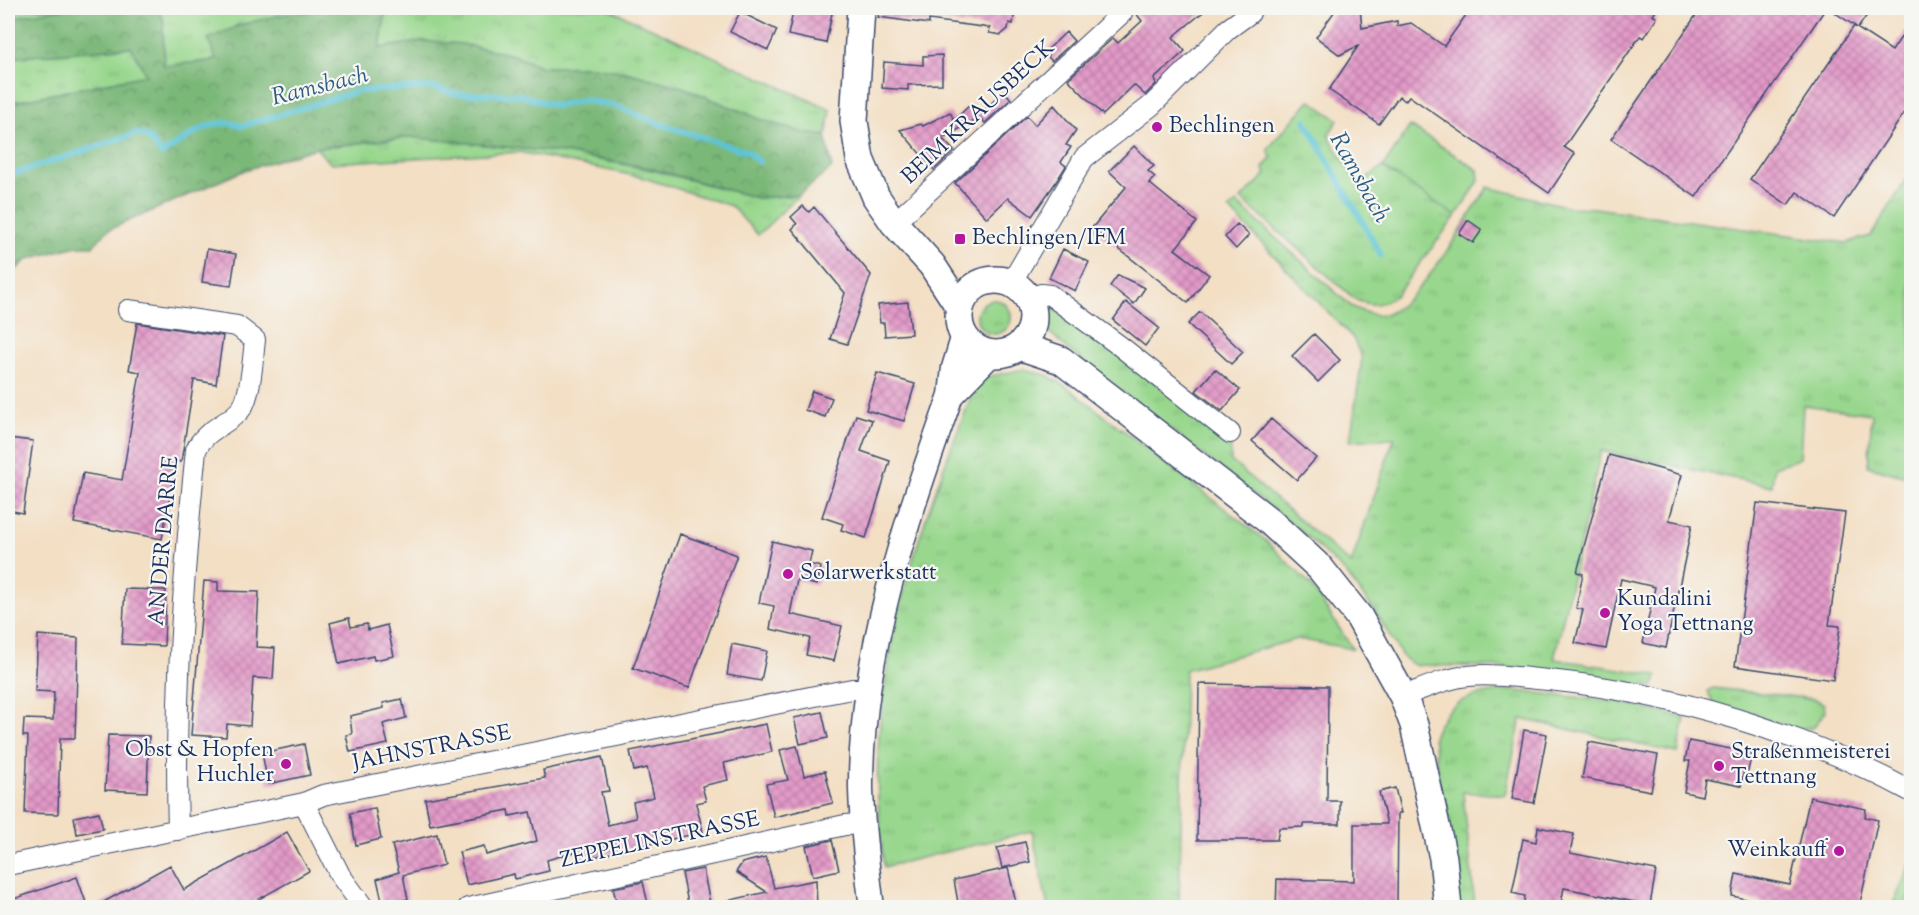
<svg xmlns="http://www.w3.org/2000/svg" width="1919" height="915" viewBox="0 0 1919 915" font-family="'Sorts Mill Goudy',serif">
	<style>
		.grass { fill: url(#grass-tufts); stroke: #5a8376; stroke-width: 1.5 }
		.forest { fill: url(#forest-crowns); stroke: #4a746b; stroke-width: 1.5 }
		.park { fill: #98d78d; stroke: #5a8376; stroke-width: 1.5 }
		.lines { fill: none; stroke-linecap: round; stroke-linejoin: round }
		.stream { stroke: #5bc4d7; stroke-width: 6 }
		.building { fill: url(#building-cross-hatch) }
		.minor-casing { stroke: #3b496d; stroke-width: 22 }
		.tertiary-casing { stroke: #3b496d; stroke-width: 27 }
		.secondary-casing { stroke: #3b496d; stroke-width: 30 }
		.minor { stroke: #fff; stroke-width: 20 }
		.tertiary { stroke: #fff; stroke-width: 24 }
		.secondary { stroke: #fff; stroke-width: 27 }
		.poi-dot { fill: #b5179e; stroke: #f6f6f2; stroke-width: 2 }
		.labels { text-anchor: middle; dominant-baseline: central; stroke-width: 4.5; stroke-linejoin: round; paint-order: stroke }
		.street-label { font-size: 22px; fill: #1b2f5e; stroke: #f6f6f2 }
		.poi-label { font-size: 22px; fill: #1b2f5e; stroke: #f6f6f2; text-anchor: start }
		.water-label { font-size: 24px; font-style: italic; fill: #2e5c82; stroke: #f6f6f2 }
	</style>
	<defs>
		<pattern id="grass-tufts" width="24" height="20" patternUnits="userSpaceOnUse" patternTransform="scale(1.5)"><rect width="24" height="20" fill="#98d78d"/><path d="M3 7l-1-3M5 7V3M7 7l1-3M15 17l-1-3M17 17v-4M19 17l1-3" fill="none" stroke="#82b97c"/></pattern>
		<pattern id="forest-crowns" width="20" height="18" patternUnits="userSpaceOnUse" patternTransform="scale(1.5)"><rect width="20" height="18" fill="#7ab878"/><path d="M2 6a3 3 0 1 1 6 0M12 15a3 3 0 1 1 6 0" fill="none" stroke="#639666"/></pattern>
		<pattern id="building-cross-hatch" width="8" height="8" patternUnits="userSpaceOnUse" patternTransform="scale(1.5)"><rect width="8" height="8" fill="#e39ac8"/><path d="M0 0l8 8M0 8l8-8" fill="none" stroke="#b77ea6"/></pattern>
	</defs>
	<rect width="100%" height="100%" fill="#f6f6f2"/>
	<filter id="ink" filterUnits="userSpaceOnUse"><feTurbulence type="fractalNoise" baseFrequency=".0167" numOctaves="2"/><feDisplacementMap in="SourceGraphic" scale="12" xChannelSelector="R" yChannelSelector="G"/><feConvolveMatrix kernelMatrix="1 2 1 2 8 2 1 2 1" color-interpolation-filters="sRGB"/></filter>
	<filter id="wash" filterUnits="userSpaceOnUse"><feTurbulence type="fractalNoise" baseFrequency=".008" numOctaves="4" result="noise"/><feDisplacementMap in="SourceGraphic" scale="24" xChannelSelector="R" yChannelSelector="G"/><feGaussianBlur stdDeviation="1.35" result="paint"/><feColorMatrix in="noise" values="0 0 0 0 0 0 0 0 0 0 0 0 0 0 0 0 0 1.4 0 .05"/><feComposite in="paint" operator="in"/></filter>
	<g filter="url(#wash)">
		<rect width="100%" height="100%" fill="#f3dfc4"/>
		<path class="grass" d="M8,8h60l-60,10z
			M155,8h167l-87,18 -19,34 -52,6 -1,-48z
			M386,8h221l224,102 -5,26 -22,-3 -42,-13 -77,-32 -93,-21h-50l-29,-12 -51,-11 -39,-3 -43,7z
			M131,47l16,28 -139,28v-45z
			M1310,100l28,20 -10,15 30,49 25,-17 73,49 -60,79c-14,11 -24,11 -40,5l-115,-101 25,-25 -3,-6 8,-10 -3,-9z
			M409,137l155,16 88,17 105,28 42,-3 -41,40 -27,-29 -90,-29 -122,-25 -189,11 -14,-15z
			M1911,172v280l-5,25 -38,-11 4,-52 -69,-9 -3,53 -26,9 -2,19 -171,-35 -47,208 104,16 -5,12 -153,-20 -86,-2 -12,-9 -26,-43 -30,-40 -46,-43 -230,-179 -32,-29v-24l192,138 1,25 120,103 43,-126 -44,3 12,-83 -9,-20 -124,-129 8,-6 114,103c12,6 28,13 40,6 35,-19 74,-91 97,-125l81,20 26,1 251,35 25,-7z
			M977 317a17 17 0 1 1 34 0a17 17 0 1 1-34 0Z
			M1024,369l22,6 21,12 197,152 46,45 43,65 -56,-10 -112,31 -6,237h-131l-16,-76 -148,36c-4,-38 -8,-76 -6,-114 6,-129 51,-252 99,-371l10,-5z
			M1713,688l102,11 9,5 1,8 -12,16 -17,1 -83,-25 -5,-13z
			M1507,690l114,12 64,16 -7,35 -157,-34 -16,76 -42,-3 12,115h-18l-24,-170c14,-38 37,-42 74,-47z
			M1911,862v29l-7,16h-12z"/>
		<path class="forest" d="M68,8h87l8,10 1,48 52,-6 -8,-21c56,-28 116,-32 178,-31l-6,40 43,-7 39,3 51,11 29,12h50l34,5 59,16 77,32 42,13 22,3 6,32 -33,27 -42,3 -109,-30 -84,-15 -155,-16 -93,11 -71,22 -137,60 -15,16h-16l-49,13 -20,18v-174l138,-28 -15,-28 -123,11v-40z"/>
		<path class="park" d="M1410,126l68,44 1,11 -23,35 -73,-49z"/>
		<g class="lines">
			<path class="stream" d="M1305,120l76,135
				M8,176l129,-43 11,4 14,17c28,-17 47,-39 80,-28l116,-35 75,-4 23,7 63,1 38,11 26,-6 30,5 44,18 91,29 11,10"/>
		</g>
		<g id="blocks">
			<path class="building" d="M794,8h39l-7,35 -38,-8z
				M879,8h136l-2,16 -4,-1 -1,6 -7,6 -12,-2 1,-5 -61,-8v4l-51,-7z
				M1132,8h76l-35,29 12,14 -31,28 2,5 -11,11 -11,-10 -31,30 -35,-36 45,-41 5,5 24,-22z
				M1337,8h23l2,20 35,-7v5l14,-3 33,23 27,-38h187l-5,7 4,3 -13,20 -4,-2 -76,111 11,7 -26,39 -140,-97 -4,5 -6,-5 -20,28 -50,-34 30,-45 -19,10 -24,-18z
				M1701,8h125l-130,189 -85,-58z
				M1828,8h44l-14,20z
				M740,12l37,18 -9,20 -38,-18z
				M1911,22v81l-77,115 -37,-26 -9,13 -38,-26 104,-153 38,25z
				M1066,32l8,9 -22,20 -8,-8z
				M942,55v29l-34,1v5l-26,-2 2,-26 39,3v-9z
				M1004,91l7,8 -26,24 -5,-5 -38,20 12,13 -20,19 -34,-40 21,-6 2,2 27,-14 4,8 17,-16 10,9z
				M1054,105l22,25 -10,15 5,2 -10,15 5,4 -10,16 -24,34 -24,-18 -21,20 -32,-35 72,-67 8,9z
				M1134,146l20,20 -6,5 7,6 -6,6 48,39 -22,27 34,26 -21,28 -96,-75 34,-41 -17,-16z
				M803,206l6,6 5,-5 57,68 -24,69 -17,-5 15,-46 -53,-64 5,-5 -6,-7z
				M1468,220l14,10 -9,13 -14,-9z
				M1237,224l12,11 -13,14 -11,-12z
				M207,249l29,5 -5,32 -29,-4z
				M1063,249l26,13 -14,29 -26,-13z
				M1118,275l27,13 -11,16 -24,-18z
				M908,302l3,32 -26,2 -1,-13h-4l-2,-18z
				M1126,302l33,26 -14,18 -32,-26z
				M1200,312l43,40 -12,12 -43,-40z
				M137,323l86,13 -7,48 -22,-4 -13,82 -5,-1 -14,78 -88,-16 9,-50 39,7 18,-108 -11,-2z
				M1314,334l26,26 -22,22 -26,-26z
				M1215,369l25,21 -18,21 -26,-20z
				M877,373l38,11 -11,37 -38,-11z
				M812,391l20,7 -7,19 -20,-7z
				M856,415l16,5 -11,31 29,10 -24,77 -25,-8 2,-6 -21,-7z
				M1271,419l45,39 -19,22 -45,-39z
				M8,438l25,3 -10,72 -15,-3z
				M1609,455l73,20 -13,45 23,5 -26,123 -23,-5 12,-56 -34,-8 -15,70 -31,-6 8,-33 -7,-2 7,-34 -6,-2z
				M1757,503l88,10 -16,112 11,1 -7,54 -98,-14z
				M680,534l57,21 -48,133 -56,-20z
				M772,541l40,10 -3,13 12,3 -4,18 -20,-5 -7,34 52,12 -8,35 -28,-6 4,-17 -40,-9 4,-23 -15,-3z
				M204,581l14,1v9l41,1 -3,55 19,1 -2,31 -20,-1 -3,48 -23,-2 -1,13 -35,-2z
				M125,589l41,1 -2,56 -42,-2z
				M349,618l2,9 16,-3 1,6 19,-5 7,31 -20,4 -1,-4 -34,8 -9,-41z
				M38,635l40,3 -3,100h-15l-2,76 -33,-1 3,-77h-5l1,-17 29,1 1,-28 -19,-1z
				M732,644l35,7 -6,30 -34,-6z
				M1199,684l129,2 -1,115h13v23h-36v3l-25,1 -2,12h-80z
				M402,699l4,19 -23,6 5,20 -38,8 -4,-17 6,-1 -2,-18 34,-8 -1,-5z
				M822,712l6,26 -28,6 -6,-26z
				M766,724l6,28 -48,11 4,17 -26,6 4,15 -10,2 7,29 -123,28 -2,-9 -31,9 2,11 -34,8 -1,-5 -47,11 -8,-33 25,-6 2,9 51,-14 -7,-29 -20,4 -1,-6 -79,15 -5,-26 120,-21 -2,-8 59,-13 7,34 -8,1 7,33 28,-7 -3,-16 21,-5 -7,-29 -13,3 -4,-20z
				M1524,730l23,4 -13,69 -22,-4z
				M108,735l41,1 -2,56 -42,-2z
				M1689,741l63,12 -4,18 -4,-1 -3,16 -36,-7 -3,17 -18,-4 6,-31h-5z
				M1589,742l69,13 -7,36 -69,-13z
				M304,744l6,31 -42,9 -6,-31z
				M797,746l7,30 21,-5 8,32 -59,14 -8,-33 22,-4 -8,-30z
				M1395,788l6,25h-3l-1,95h-121l1,-29 77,2v-57h33l-8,-32z
				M1810,797l56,12 -1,8 13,3 -19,88h-72l-55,-12 4,-22 54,11z
				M375,808l6,31 -25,6 -6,-32z
				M99,812l4,17 -26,5 -3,-17z
				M1538,827l36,7 -4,19 86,17 -6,35 -86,-17 -4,20h-37l2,-12 -13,-3 11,-54 13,3z
				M287,832l22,39 -66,37h-150l77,-43 14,25z
				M437,834l7,31 -41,10 5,24 -25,6 -6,-26 22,-7 -7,-27z
				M832,840l7,30 -26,6 -7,-30z
				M1025,842l5,20 -28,6 -5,-20z
				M766,857l8,31 42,-8 1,28h-90l-1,-7 41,-9 -31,-20 6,-9z
				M1008,868l8,35 -21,5h-36l-5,-28z
				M703,869l8,39h-22l-7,-35z
				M77,877l11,31h-80v-7z
				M643,882l6,26h-31l-5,-20z"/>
		</g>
	</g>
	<g filter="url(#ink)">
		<use href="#blocks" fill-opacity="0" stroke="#3b496d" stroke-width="1.5"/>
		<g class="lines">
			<defs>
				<path id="minor" d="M894,223l228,-210
					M1011,283l73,-125 68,-53 76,-76 22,-16
					M1029,299l12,-5 9,1 70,51 110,87
					M128,310l109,16 18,14c-2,16 -4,57 -14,69 -13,16 -36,20 -45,41 -13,126 -22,253 -18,380
					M1403,696c20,-7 43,-18 65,-20 26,-3 55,2 81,4 123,13 255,53 363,112
					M304,803l36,72 24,33
					M8,865l296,-62 19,-8 497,-100 32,-6h15
					M468,908l377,-83 18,-1"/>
				<path id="tertiary" d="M951,395l40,-41
					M872,908c-5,-40 -10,-79 -11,-119 -1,-137 45,-266 90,-394l3,-27 10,-33"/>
				<path id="secondary" d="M861,8l-7,113 6,38 16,38 18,26 38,42 28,43
					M959 317a37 37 0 1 1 74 0a37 37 0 1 1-74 0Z
					M1019,346l42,14 207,160 52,48 39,49 44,79 11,29 29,133 5,50"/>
			</defs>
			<use href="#minor" class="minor-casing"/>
			<use href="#tertiary" class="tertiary-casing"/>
			<use href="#secondary" class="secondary-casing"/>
			<use href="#minor" class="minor"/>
			<use href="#tertiary" class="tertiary"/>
			<use href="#secondary" class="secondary"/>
		</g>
	</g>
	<g class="poi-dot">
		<circle cx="1157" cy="127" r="6"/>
		<rect x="954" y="233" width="12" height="12" rx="3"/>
		<circle cx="788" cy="574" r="6"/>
		<circle cx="1605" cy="613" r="6"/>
		<circle cx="286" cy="764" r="6"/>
		<circle cx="1719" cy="766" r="6"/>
		<circle cx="1839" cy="851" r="6"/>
	</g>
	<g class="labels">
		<g class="street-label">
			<text transform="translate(979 113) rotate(-43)">BEIM KRAUSBECK</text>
			<text transform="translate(165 541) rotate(-85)">AN DER DARRE</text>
			<text transform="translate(432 749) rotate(-11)">JAHNSTRASSE</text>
			<text transform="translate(660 841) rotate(-12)">ZEPPELINSTRASSE</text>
		</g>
		<g class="poi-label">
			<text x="1169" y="127">Bechlingen</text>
			<text x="972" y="239">Bechlingen/IFM</text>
			<text x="800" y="574">Solarwerkstatt</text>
			<text x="1617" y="600">Kundalini<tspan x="1617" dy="25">Yoga Tettnang</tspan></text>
			<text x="274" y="751" text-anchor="end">Obst &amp; Hopfen<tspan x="274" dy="25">Huchler</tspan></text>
			<text x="1731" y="753">Straßenmeisterei<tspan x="1731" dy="25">Tettnang</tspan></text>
			<text x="1827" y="851" text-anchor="end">Weinkauff</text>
		</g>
		<g class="water-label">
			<text transform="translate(320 87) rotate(-14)">Ramsbach</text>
			<text transform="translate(1359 178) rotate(61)">Ramsbach</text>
		</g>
	</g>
	<rect width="1919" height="915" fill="none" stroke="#f6f6f2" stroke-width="30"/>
</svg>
